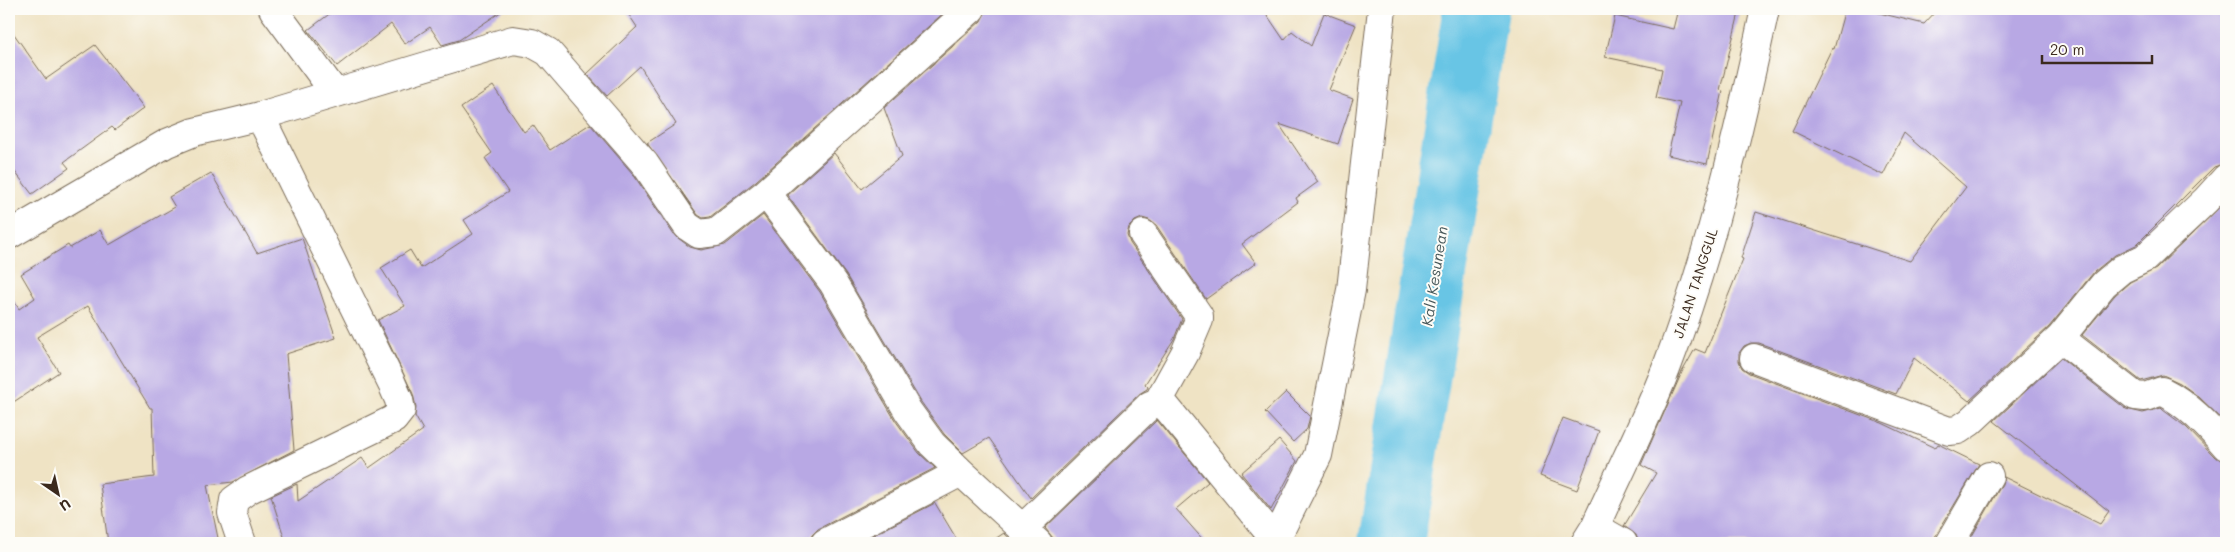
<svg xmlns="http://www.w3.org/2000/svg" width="2235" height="552" viewBox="0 0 2235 552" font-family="Mali,sans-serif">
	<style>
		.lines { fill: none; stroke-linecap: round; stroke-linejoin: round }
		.river { stroke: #67c5e5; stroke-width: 66 }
		.building { fill: #b8a8e4 }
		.minor-casing { stroke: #7a6b58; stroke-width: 30 }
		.minor { stroke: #fff; stroke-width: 28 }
		.labels { text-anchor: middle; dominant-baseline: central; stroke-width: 4; stroke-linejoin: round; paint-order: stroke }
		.street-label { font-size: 14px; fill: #3b2a1e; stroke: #fdfcf7 }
		.water-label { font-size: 15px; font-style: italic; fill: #48585a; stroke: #fdfcf7 }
	</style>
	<rect width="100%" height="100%" fill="#fdfcf7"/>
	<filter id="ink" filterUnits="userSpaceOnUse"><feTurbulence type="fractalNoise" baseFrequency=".02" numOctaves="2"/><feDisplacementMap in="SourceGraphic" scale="10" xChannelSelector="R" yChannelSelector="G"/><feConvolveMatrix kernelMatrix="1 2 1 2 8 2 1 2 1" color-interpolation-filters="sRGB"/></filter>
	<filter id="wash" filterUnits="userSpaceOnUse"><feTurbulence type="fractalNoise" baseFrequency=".0096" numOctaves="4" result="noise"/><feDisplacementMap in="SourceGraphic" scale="20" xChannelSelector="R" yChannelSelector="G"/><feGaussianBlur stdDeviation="1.12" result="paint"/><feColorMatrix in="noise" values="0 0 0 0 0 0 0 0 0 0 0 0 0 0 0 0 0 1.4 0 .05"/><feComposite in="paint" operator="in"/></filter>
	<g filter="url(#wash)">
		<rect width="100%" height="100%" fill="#efe3c4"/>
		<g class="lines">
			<path class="river" d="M1391,543l85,-534"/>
		</g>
		<g id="blocks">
			<path class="building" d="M336,9h169l-46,31 -17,5 -12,-18 -25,17 -14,-20 -54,42 -29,-36z
				M625,9h323l-192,172 -46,36 -7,1 -5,-3 -51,-72 29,-19 -36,-58 -33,30 -20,-22 50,-47z
				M986,9h277l21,31 8,-9 19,15 13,-33 32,12 -27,65 24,9 -15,45 -59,-20 39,58 -22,16 2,4 -56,42 14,19 -50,36 -50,-74 -7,-5 -7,-2 -7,3 -6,6 -2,8 3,8 52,76 -8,20 -29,45 3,3 -1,2 -8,5 -108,104 -42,-60 -26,15 -19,-19 -23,-32 -75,-127 -59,-80 47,-42 28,36 40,-33 -18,-48 97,-87z
				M1678,9h62l-20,81 3,1 -16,73 -39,-9 12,-52 -24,-5 6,-29 -57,-12 10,-41 58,13z
				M1845,9h18l61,15 14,-15h288v154l-12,4 -78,78 -21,10 -21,17 -45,55 -80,74 -55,-43 -18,36 -137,-51h-8l-7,3 -5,7v8l3,7 7,5 133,50 53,25 3,-4 41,20 -43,71 -2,8h-295l-3,-8 -12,-9 32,-53 -15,-8 41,-93 13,-23 10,4 38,-94 -2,-1 15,-46 154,49 56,-74 -62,-54 -21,42 -91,-44 40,-83 2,1z
				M9,27l37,52 49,-34 49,63 -29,22 -3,-3 -48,35 5,6 -37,26 -23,-30z
				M493,86l31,46 9,-7 17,25 40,-26 43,50 41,61 16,12 11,3 24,-5 38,-30 57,77 75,128 24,33 16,15 -117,61 -6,6 -2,8h-524l-15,-47 26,-12 1,17 64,-43 7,10 54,-38 -8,-14 1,-9 -3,-13 -35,-74 27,-14 -24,-38 29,-18 11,18 52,-34 -9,-14 44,-28 -23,-34 7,-5 -31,-45z
				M211,173l46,80 45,-15 34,100 -50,16 8,96 -61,32 -26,3 12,58h-111l-8,-59 54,-7 -2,-69h-2l-62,-102 -51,31 22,35 -50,33v-112l10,16 16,-11 -14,-24 47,-29 2,3 30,-18 9,15 66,-38 -6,-10z
				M2226,201v222l-27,-26 -19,-14 -17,-8 -22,6 -59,-46 33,-40 15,-13 26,-13z
				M2061,358l65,51 17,4 18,-5 2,2 23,17 29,30 11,4v82h-258l34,-59 2,-7 96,47 9,-13 -115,-90z
				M1286,392l24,24 -3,13 -14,13 -28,-30z
				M1563,418l36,13 -22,59 -37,-14z
				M1157,420l51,62 -32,27 30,34h-153v-5l-8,-10z
				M1279,440l18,21 -26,49 -30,-37z
				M935,503l24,40h-101z
				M1004,533l11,10h-26z"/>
		</g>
	</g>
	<g filter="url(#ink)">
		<use href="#blocks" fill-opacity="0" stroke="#7a6b58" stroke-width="1"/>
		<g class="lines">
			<defs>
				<path id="minor" d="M273,9l62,84
					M766,193l67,90 75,128 24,33 29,28
					M1143,234l56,82v4l-14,33 -27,49
					M9,235l158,-92 27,-11 66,-16 253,-76 19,3 16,9 97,112 42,62 12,8 17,-2 50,-39 205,-184
					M2060,338l75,58 10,1 17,-6c26,13 45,34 64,55
					M1754,358l195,73 9,-1 12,-8 90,-84 44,-54 18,-15 23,-11 61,-58 20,-22
					M1595,527l28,16
					M1023,528l127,-123 8,-3 9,6 109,133
					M242,543l-10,-30 2,-13 14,-10 146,-71 7,-9 -2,-10 -7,-16 -132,-268
					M825,543l136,-71 77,71
					M1274,543l44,-88 33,-165 31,-281
					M1585,543l10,-16c23,-52 50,-104 71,-158 45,-117 73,-238 99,-360
					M1950,543l39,-67"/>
			</defs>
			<use href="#minor" class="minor-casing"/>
			<use href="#minor" class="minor"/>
		</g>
	</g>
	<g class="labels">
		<g class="street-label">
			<text transform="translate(1695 283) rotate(-72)">JALAN TANGGUL</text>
		</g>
		<g class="water-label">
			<text transform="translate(1434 276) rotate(-81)">Kali Kesunean</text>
		</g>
	</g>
	<rect width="2235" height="552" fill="none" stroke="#fdfcf7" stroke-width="30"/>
	<g transform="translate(58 494) rotate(146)" stroke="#fdfcf7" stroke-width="4" paint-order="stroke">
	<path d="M0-4L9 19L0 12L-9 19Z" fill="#3b2a1e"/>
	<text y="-8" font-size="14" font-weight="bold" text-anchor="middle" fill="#3b2a1e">U</text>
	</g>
	<path d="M2042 55v8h110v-8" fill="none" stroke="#3b2a1e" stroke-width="2.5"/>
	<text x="2050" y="55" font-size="15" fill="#3b2a1e" stroke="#fdfcf7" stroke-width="4" paint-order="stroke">20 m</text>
</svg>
